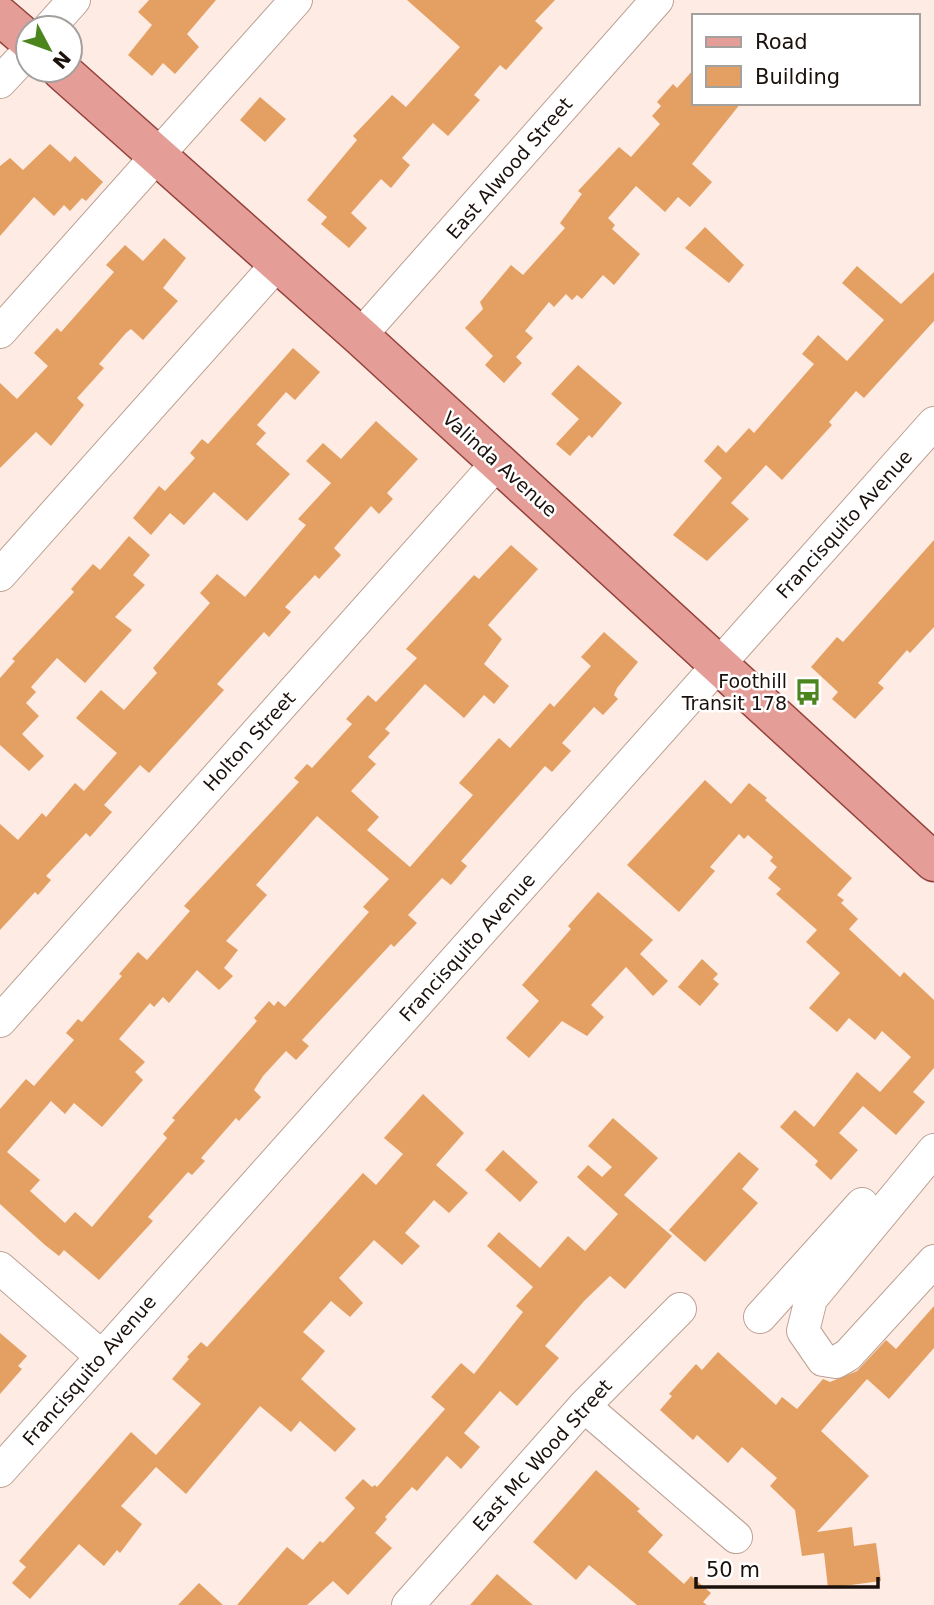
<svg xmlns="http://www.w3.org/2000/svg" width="934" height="1605" viewBox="0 0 934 1605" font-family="'DejaVu Sans',sans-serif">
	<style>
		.building { fill: #e3a062; fill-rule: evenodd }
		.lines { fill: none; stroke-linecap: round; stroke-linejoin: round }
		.minor-casing { stroke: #bc9f92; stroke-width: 34 }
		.major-casing { stroke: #93413a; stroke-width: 41 }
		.minor { stroke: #fff; stroke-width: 32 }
		.major { stroke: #e59d98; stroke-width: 38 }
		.labels { text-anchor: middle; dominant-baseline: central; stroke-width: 5; stroke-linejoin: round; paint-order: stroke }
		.street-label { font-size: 19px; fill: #1b110c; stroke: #fff }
		.poi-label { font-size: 19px; fill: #1b110c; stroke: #fff; text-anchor: end }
	</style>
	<rect width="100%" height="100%" fill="#feebe3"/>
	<path class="building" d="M149,0h67l-29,34 12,13 -24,27 -12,-11 -11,13 -24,-21 24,-30 -14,-13z
		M407,0h148l-20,21 8,7 -37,42 -6,-5 -26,30 6,5 -32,36 -15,-13 -31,35 8,7 -19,23 -10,-9 -30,34 16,15 -18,20 -28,-24 6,-7 -20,-17 50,-60 -4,-4 39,-41 14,12 54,-60z
		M694,69v34h47l-49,61 20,18 -22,25 -12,-10 -13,15 -29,-26 -28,32 7,7 -3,4 28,25 -26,31 -11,-10 -21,24 -5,-4 -5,5 -6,-6 -12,13 -5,-5 -24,29 8,7 -17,19 6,6 -18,20 -19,-18 8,-9 -28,-28 18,-19 -3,-7 31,-37 12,10 42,-47 -5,-5 22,-29 -4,-3 41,-44 12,10 29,-33 -8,-8 9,-10 -4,-4 16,-18 4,4z
		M260,97l26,22 -21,23 -25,-22z
		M50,144l20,18 5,-6 28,26 -17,19 -4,-3 -12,13 -6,-6 -10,11 -20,-19 -34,39v-70l10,-8 13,12z
		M705,227l39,38 -15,18 -44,-35z
		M164,238l22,20 -23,30 15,13 -35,39 -12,-11 -5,4 -27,31 5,4 -27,30 7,7 -33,41 -15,-14 -36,36v-85l17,16 31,-33 -14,-13 23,-25 4,4 53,-60 -8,-7 19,-20 18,16z
		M857,266l44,38 33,-32v49l-70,77 -8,-7 -27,31 3,3 -50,55 -16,-15 -35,38 18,16 -42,42 -34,-26 49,-57 -18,-17 14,-16 8,8 23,-25 5,5 60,-69 -12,-10 16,-19 29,26 37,-41 -42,-37z
		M293,348l27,24 -25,28 -9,-8 -29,33 9,8 -10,11 34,30 -43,47 -33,-29 -30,33 -14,-12 -19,22 -18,-17 26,-32 6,5 30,-33 -5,-5 12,-14 6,5z
		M578,365l44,38 -30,35 -3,-3 -19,21 -14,-12 23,-25 -28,-25z
		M376,421l42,38 -31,34 6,6 -14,15 -8,-8 -37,42 7,7 -22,24 -4,-4 -30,32 6,5 -22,25 -5,-5 -47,52 7,6 -75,83 -9,-8 -36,40 8,7 -22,25 -4,-4 -40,43 5,4 -13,15 -3,-3 -35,38v-106l18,16 24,-27 4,4 29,-34 9,8 33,-38 -41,-35 25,-28 23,20 33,-37 -4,-5 57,-65 -10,-10 17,-19 28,23 61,-72 -8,-6 33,-36 -25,-22 17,-18 18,16z
		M129,536l21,19 -17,20 12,10 -30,32 17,13 -47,53 -28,-25 -26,29 5,5 -10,11 13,13 -17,18 22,22 -15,15 -29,-26v-67l15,-17 -3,-2 62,-67 -3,-3 22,-25 7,6z
		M934,540v87l-24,26 -3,-3 -29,33 6,5 -29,31 -23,-20 6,-7 -27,-25 26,-30 6,5z
		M511,545l27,24 -50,56 14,14 -18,25 25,22 -15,18 -10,-9 -20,23 -39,-34 -40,45 5,4 -22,24 8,7 -25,27 28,26 -12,13 43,37 63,-72 -14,-12 40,-45 11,10 40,-45 4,4 37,-41 -10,-9 23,-25 34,30 -21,26 -3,7 4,4 -15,16 -9,-8 -32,36 9,8 -19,21 -7,-6 -84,95 6,5 -16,19 -9,-7 -34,37 9,8 -23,24 -3,-3 -89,96 7,6 -13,14 -10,-9 -23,25 -9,14 7,7 -22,24 -3,-3 -35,40 4,3 -13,14 -4,-3 -40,45 5,4 -54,59 -35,-30 -5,6 -14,-11 -45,-41v-95l26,-30 8,7 40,-46 -8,-7 12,-14 4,3 40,-46 -3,-2 19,-22 9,8 43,-49 -6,-5 115,-124 -5,-4 13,-14 5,4 40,-44 -6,-5 22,-24 8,7 41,-44 -11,-9 68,-74 5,4zM317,816l72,63 -26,28 6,5 -84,95 -7,-6 -4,5 -5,-5 -15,17 3,3 -85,97 3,2 -12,14 4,4 -75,89 -17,-15 -10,11 -35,-32 10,-11 -33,-28 44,-51 14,13 9,-11 28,24 41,-47 -8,-8 10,-10 -26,-23 31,-36 4,4 9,-10 6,6 28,-33 22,20 14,-14 -9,-8 14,-18 -12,-9 41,-46 -11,-10z
		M705,780l26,24 18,-21 18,15 -2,2 87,78 -15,17 7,5 -3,3 17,16 -9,10 51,48 4,-5 30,28v68l-21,24 12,10 -29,33 -33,-29 -24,27 19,17 -27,30 -16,-15 3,-4 -38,-34 15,-17 19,17 43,-55 23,20 31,-35 -29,-26 -7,9 -26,-22 -12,14 -28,-24 31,-35 -34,-31 11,-12 -41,-36 5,-5 -13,-11 9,-11 -7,-6 3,-4 -25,-22 -4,4 -5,-5 -29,33 5,4 -36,41 -52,-47z
		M598,892l55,48 -13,14 28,27 -15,15 -27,-29 -35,38 13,12 -17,19 -25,-15 -33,37 -23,-20 33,-37 -17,-16 49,-56 -3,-3z
		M702,959l16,15 -5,5 6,5 -19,22 -22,-19z
		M423,1094l41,39 -28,32 32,28 -19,20 -15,-13 -29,33 15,13 -18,19 -28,-25 -35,38 24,25 -13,14 -19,-16 -28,31 22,19 -24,28 55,50 -21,23 -35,-31 -9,11 -31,-26 -74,88 -30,-27 -35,39 21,18 -22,29 -3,-3 -13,16 -25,-22 -49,55 -18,-16 14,-16 -7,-6 112,-129 25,23 45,-51 -29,-25 17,-20 -2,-2 14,-15 6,5 156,-174 13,12 27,-31 -19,-16z
		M613,1118l45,40 -34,37 48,41 -47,53 -15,-13 -25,24 -40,46 14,12 -42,48 -17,-15 -36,42 16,14 -19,22 -14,-13 -30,35 -5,-4 -27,30 2,2 -12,14 17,15 -44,47 -15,-14 -26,24h-70l50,-58 16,13 17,-19 3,2 32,-35 -10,-10 18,-19 9,8 3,-2 2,2 68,-78 -14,-12 30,-34 13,11 49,-62 -7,-6 17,-19 -46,-41 12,-14 41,36 28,-32 17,15 33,-37 -41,-37 11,-12 14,12 10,-10 -24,-21z
		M503,1150l35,32 -18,20 -35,-32z
		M739,1152l20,17 -17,20 16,14 -53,59 -36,-32z
		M934,1306v42l-45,51 -22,-20 -46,52 48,45 -52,56 35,-5 2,19 22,-3 5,38 -53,7 -4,-35 -22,3 -7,-46 -25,-24 7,-8 -35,-31 -14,16 -31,-28 -4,5 -33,-30 12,-14 -3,-2 27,-30 6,6 16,-18 58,53 6,-8 15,12 26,-30 7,3 27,-11 29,-31 10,9z
		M0,1333l27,23 -9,10 4,3 -22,25z
		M596,1470l44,39 -3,2 26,24 -15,17 36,32 7,-8 20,17 -8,9 4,3h-70l-48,-40 -13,15 -43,-38z
		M497,1574l36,31h-63z
		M199,1583l24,22h-45z"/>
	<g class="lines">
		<defs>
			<path id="minor" d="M49,28l25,-28
				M0,82l28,-30
				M0,332l296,-332
				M360,336l297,-336
				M0,575l278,-312
				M0,1021l498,-559
				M934,1150l-123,149 -8,32 20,29 13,2 12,-7 86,-94
				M0,1268l101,88
				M760,1317l102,-113
				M584,1406l152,131
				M0,1471l934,-1048
				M408,1605l176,-199 96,-97"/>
			<path id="major" d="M0,16l28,24
				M61,70l299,266 574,526"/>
		</defs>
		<use href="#minor" class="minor-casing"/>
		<use href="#major" class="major-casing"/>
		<use href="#minor" class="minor"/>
		<use href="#major" class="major"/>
	</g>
	<defs>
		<symbol id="bus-bare" viewBox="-9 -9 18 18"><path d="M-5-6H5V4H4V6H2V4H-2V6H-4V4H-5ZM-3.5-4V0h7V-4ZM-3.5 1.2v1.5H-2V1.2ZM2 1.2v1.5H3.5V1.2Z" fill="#4c841e" stroke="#fff" stroke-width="2.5" paint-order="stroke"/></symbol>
	</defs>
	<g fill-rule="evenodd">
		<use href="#bus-bare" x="789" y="673" width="38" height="38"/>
	</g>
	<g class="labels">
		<g class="street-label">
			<text transform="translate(509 168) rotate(-49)">East Alwood Street</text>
			<text transform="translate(500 464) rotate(42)">Valinda Avenue</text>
			<text transform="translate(844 524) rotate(-48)">Francisquito Avenue</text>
			<text transform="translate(249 741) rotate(-48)">Holton Street</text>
			<text transform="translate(467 947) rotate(-48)">Francisquito Avenue</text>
			<text transform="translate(89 1370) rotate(-49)">Francisquito Avenue</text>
			<text transform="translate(542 1455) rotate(-48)">East Mc Wood Street</text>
		</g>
		<g class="poi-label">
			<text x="787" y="681">Foothill<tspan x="787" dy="22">Transit 178</tspan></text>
		</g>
	</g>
	<rect x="692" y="14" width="228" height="91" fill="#ffffff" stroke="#a4a09e" stroke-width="2"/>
	<rect x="706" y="37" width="35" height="10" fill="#e59d98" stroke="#a4a09e" stroke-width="2"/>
	<text x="755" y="49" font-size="21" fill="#1b110c">Road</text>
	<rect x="706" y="66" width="35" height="21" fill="#e3a062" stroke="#a4a09e" stroke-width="2"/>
	<text x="755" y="84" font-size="21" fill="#1b110c">Building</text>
	<g transform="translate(49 49) rotate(131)"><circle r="33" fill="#ffffff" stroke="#a4a09e" stroke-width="2"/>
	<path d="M0-5L12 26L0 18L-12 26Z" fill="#4c841e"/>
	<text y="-10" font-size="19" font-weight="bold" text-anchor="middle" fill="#1b110c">N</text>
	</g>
	<path d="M696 1577v10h182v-10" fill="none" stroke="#1b110c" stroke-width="3.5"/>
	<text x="706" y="1577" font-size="21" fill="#1b110c" stroke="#ffffff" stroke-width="5" paint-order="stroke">50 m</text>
</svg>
